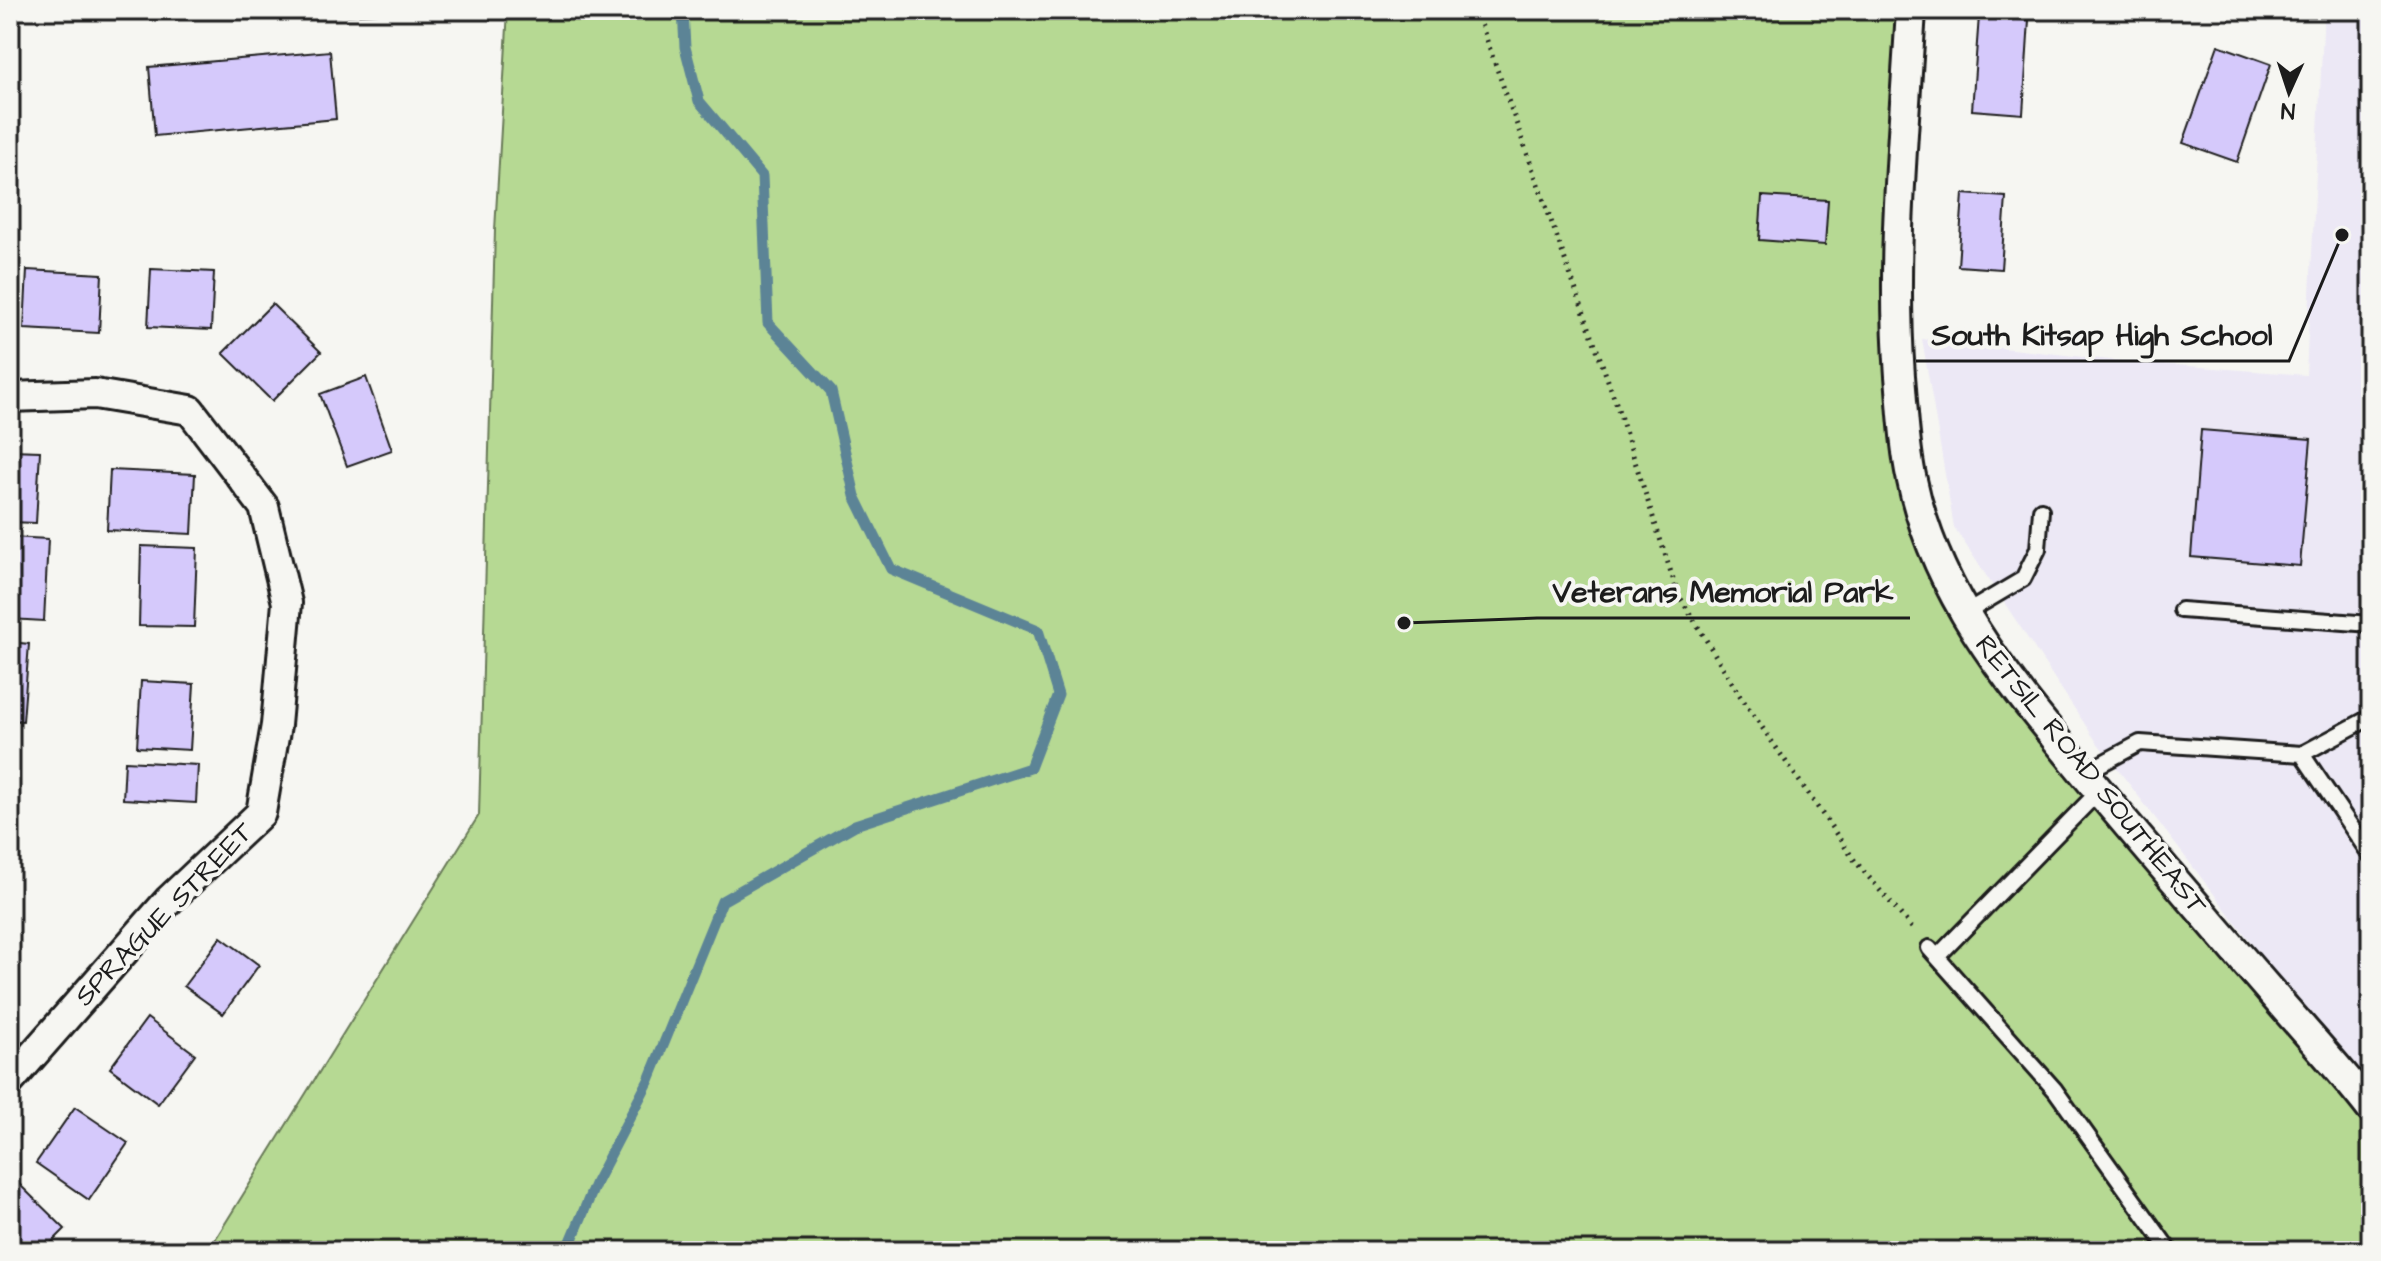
<svg xmlns="http://www.w3.org/2000/svg" width="2381" height="1261" viewBox="0 0 2381 1261" font-family="'Architects Daughter',sans-serif">
	<style>
		.built { fill: #ece8f5 }
		.green { fill: #b6d993; stroke: #697a58; stroke-width: 2 }
		.lines { fill: none; stroke-linecap: round; stroke-linejoin: round }
		.stream { stroke: #5c8496; stroke-width: 11 }
		.building { fill: #d5c9fb; stroke: #1c1c1c; stroke-width: 2 }
		.lane-casing { stroke: #1c1c1c; stroke-width: 20 }
		.street-casing { stroke: #1c1c1c; stroke-width: 34 }
		.path { stroke: #1c1c1c; stroke-width: 5; stroke-dasharray: 2 6; stroke-linecap: butt }
		.lane { stroke: #f6f6f2; stroke-width: 14 }
		.street { stroke: #f6f6f2; stroke-width: 28 }
		.labels { text-anchor: middle; dominant-baseline: central; stroke-width: 8; stroke-linejoin: round; paint-order: stroke }
		.street-label { font-size: 28px; fill: #1c1c1c; stroke: #f6f6f2 }
		.leader { fill: none; stroke: #1c1c1c; stroke-width: 3 }
		.callout-dot { fill: #1c1c1c; stroke: #f6f6f2; stroke-width: 3 }
		.callout-label { font-size: 30px; text-anchor: middle; font-weight: bold; fill: #1c1c1c; stroke: #f6f6f2; stroke-width: 8; stroke-linejoin: round; paint-order: stroke }
	</style>
	<rect width="100%" height="100%" fill="#f6f6f2"/>
	<filter id="ink" filterUnits="userSpaceOnUse"><feTurbulence type="fractalNoise" baseFrequency=".0125" numOctaves="2"/><feDisplacementMap in="SourceGraphic" scale="16" xChannelSelector="R" yChannelSelector="G"/><feConvolveMatrix kernelMatrix="1 2 1 2 8 2 1 2 1" color-interpolation-filters="sRGB"/></filter>
	<g filter="url(#ink)">
		<path class="built" d="M2324,10h47v1088l-275,-357 -142,-214 -32,-188 188,21 196,15z"/>
		<path class="green" d="M508,10h1403l-11,369 49,207 422,523v142h-2163l271,-436 16,-585z"/>
		<g class="lines">
			<path class="stream" d="M567,1251l29,-69 53,-102 73,-179 133,-76 175,-57 28,-73 -20,-65 -147,-61 -36,-73 -24,-105 -63,-68 -6,-147 -63,-75 -14,-54 -2,-37"/>
		</g>
		<path class="building" d="M326,10h70v2l-70,4z
			M1979,16l50,4 -6,94 -51,-4z
			M2218,45l53,19 -34,98 -54,-19z
			M330,51l6,68 -181,17 -6,-69z
			M2371,190v71h-4z
			M1963,194l43,3 -5,72 -43,-3z
			M1762,196l66,4 -3,45 -66,-5z
			M151,269l63,3 -3,58 -63,-3z
			M27,270l75,4 -3,59 -75,-4z
			M272,304l49,48 -49,49 -49,-48z
			M366,377l26,73 -45,16 -27,-72z
			M2201,430l110,9 -11,127 -109,-9z
			M10,450l30,1 -4,72 -26,-1z
			M110,470l85,4 -3,60 -85,-4z
			M10,537l38,2 -4,82 -34,-2z
			M141,546l56,2 -3,79 -55,-1z
			M10,642l19,2 -6,77 -13,-1z
			M141,681l53,3 -4,66 -53,-3z
			M125,761l73,4 -2,38 -73,-4z
			M221,937l38,28 -36,49 -39,-28z
			M147,1018l48,36 -37,50 -48,-36z
			M75,1107l53,36 -39,57 -53,-37z
			M18,1183l47,46 -22,22h-33v-60z"/>
		<g class="lines">
			<defs>
				<path id="lane" d="M2181,610l190,14
					M1964,614l59,-35 15,-30 3,-39
					M2302,754l69,102
					M2084,773l56,-30 162,11 69,-37
					M1929,948l126,142 115,161
					M1937,957l162,-166"/>
				<path id="street" d="M1911,10c-7,121 -20,245 -11,366 3,34 4,67 11,100 24,119 98,206 173,297 63,76 128,151 193,226 31,36 65,72 94,110
					M10,397l85,-3 95,16 74,97 23,96 -11,122 -15,88 -92,87 -159,181"/>
			</defs>
			<use href="#lane" class="lane-casing"/>
			<use href="#street" class="street-casing"/>
			<path class="path" d="M1476,10l140,393 62,191 63,103 114,164 58,68"/>
			<use href="#lane" class="lane"/>
			<use href="#street" class="street"/>
		</g>
	</g>
	<g class="labels">
		<g class="street-label">
			<text transform="translate(2091 775) rotate(51)">RETSIL ROAD SOUTHEAST</text>
			<text transform="translate(164 914) rotate(-46)">SPRAGUE STREET</text>
		</g>
	</g>
	<path class="leader" d="M2342 235L2289 361H1916M1404 623L1537 618H1910"/>
	<g class="callout-dot">
		<circle cx="2342" cy="235" r="8"/>
		<circle cx="1404" cy="623" r="8"/>
	</g>
	<g class="callout-label">
		<text x="2102" y="345">South Kitsap High School</text>
		<text x="1723" y="602">Veterans Memorial Park</text>
	</g>
	<rect width="2381" height="1261" fill="none" stroke="#f6f6f2" stroke-width="40"/>
	<rect x="20" y="20" width="2341" height="1221" fill="none" stroke="#1c1c1c" stroke-width="3" filter="url(#ink)"/>
	<g transform="translate(2289 92) rotate(183)" stroke="#f6f6f2" stroke-width="6" paint-order="stroke">
	<path d="M0-6L14 30L0 20L-14 30Z" fill="#1c1c1c"/>
	<text y="-12" font-size="22" font-weight="bold" text-anchor="middle" fill="#1c1c1c">N</text>
	</g>
</svg>
